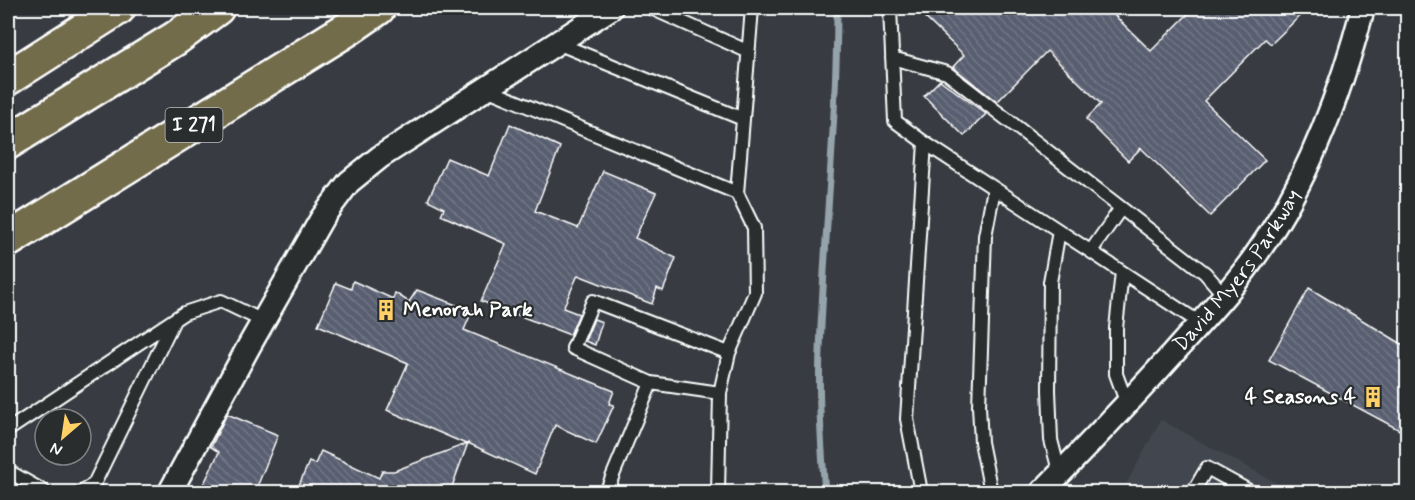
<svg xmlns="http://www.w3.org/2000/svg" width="1415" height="500" viewBox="0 0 1415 500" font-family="Mynerve,sans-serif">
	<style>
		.built { fill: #424650 }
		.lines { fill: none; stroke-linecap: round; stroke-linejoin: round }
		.stream { stroke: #95a3aa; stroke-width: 7 }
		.building { fill: url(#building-back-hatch); stroke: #fff; stroke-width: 1.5 }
		.service-casing { stroke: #fff; stroke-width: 16 }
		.minor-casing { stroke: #fff; stroke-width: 27 }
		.motorway-casing { stroke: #fff; stroke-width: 38 }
		.service { stroke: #2a2d2e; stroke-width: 12 }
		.minor { stroke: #2a2d2e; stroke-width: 22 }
		.motorway { stroke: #726c4b; stroke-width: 33 }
		.labels { text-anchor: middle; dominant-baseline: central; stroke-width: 4.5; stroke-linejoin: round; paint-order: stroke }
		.shield { fill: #2a2d2e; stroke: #bfc0c0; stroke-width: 1.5 }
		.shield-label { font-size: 20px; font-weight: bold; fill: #fff }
		.street-label { font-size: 21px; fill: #fff; stroke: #2a2d2e }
		.poi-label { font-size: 21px; font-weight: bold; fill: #fff; stroke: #2a2d2e; text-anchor: start }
	</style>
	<defs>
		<pattern id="building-back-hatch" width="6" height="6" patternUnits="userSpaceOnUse" patternTransform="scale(1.5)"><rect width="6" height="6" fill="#595e6f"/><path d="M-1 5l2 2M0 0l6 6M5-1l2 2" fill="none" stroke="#727685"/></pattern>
	</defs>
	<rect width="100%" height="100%" fill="#383c42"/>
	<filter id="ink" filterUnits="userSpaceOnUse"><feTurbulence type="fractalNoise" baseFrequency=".0167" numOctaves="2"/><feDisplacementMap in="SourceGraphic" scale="12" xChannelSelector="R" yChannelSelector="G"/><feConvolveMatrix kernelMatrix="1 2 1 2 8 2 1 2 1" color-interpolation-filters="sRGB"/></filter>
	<g filter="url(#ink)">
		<path class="built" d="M1161,420l132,72h-171z"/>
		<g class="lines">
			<path class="stream" d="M825,492c-4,-47 -7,-94 -5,-141 4,-115 17,-229 17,-343"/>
		</g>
		<path class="building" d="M915,8h192l44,43 43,-43h114l-37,36 -6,-5 -61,62 61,59 -55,56 -69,-68 -13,13 -42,-42 15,-15 -54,-53 -50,51 -44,-35 11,-12z
			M940,80l46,34 -22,22 -40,-40z
			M510,124l50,23 -25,64 43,17 25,-57 53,22 -21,45 41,20 -13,33 -6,-3 -5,16 -74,-29 -15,33 16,6 -9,21 -89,-34 25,-57 -65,-29 3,-7 -16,-8 19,-42 42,18z
			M353,281l40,18 2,-6 14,9 8,-12 55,21 -8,19 150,61 -5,13 5,1 -18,39 -41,-19 -20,49 -67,-31 -18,49h-154l13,-30 6,2 6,-13 58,27 3,-7h12l72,-27 -79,-34 21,-47 -90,-38 18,-42 15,6z
			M1309,288l98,59v87l-138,-74z
			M594,319l8,3 -7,23 -10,-4z
			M227,414l51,21 -23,57h-55l19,-40 -8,-5z"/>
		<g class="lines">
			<defs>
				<path id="service" d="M651,8l98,44
					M890,8l5,113 30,22 -18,276 14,73
					M557,43l186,76
					M892,58l55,15 258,200 20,23
					M486,89l251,104 17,35 1,65 -26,60 -136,-52 -20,47 78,35 69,10 -2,99
					M925,143l275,180
					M737,193l15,-185
					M1059,231l-9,51 -1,108 2,50 9,35
					M1091,251l30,-43
					M1122,272l-6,56v46l11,30
					M720,393l9,-40
					M8,430l176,-117 37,-12 42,20
					M8,471l37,21
					M81,492l13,-8 80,-164
					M606,492l45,-109
					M991,492l-10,-50 -2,-36 6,-170 9,-47
					M1193,492l14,-24 44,24"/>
				<g id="minor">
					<path d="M170,492l79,-146 73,-128 27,-36 31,-25 231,-149"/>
					<path id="s1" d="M1042,492c49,-50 97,-100 143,-152 26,-29 53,-58 75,-91 50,-72 81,-158 103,-241"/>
				</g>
				<path id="motorway" d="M8,78l110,-70
					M8,142l168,-104 41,-30
					M8,240l341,-212 29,-20"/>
			</defs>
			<use href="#service" class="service-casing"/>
			<use href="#minor" class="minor-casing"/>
			<use href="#motorway" class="motorway-casing"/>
			<use href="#service" class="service"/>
			<use href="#minor" class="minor"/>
			<use href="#motorway" class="motorway"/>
		</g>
	</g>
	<defs>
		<symbol id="building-bare" viewBox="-9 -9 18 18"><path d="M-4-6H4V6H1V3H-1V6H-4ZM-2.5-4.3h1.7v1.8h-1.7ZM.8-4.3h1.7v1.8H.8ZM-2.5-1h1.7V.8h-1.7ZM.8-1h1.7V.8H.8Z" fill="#ffd166" stroke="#2a2d2e" stroke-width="2.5" paint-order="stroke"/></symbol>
	</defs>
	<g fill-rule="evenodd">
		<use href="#building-bare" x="371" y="295" width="30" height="30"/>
		<use href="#building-bare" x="1358" y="382" width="30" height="30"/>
	</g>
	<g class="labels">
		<rect class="shield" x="165.5" y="108" width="57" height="34" rx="4.5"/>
		<g class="shield-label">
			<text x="194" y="125">I 271</text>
		</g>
		<g class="street-label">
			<text stroke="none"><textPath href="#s1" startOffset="296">David Myers Parkway</textPath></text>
		</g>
		<g class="poi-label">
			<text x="403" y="310">Menorah Park</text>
			<text x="1356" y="397" text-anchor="end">4 Seasons 4</text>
		</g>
	</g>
	<rect width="1415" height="500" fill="none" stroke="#2a2d2e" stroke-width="30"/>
	<rect x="15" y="15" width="1385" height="470" fill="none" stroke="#fff" stroke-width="2" filter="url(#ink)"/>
	<g transform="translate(63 437) rotate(209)"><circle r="28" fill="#2a2d2e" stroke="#7f8182" stroke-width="1.5"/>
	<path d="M0-4.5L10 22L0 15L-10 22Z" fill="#ffd166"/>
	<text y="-9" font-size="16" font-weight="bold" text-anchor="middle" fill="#ffffff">N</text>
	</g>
</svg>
